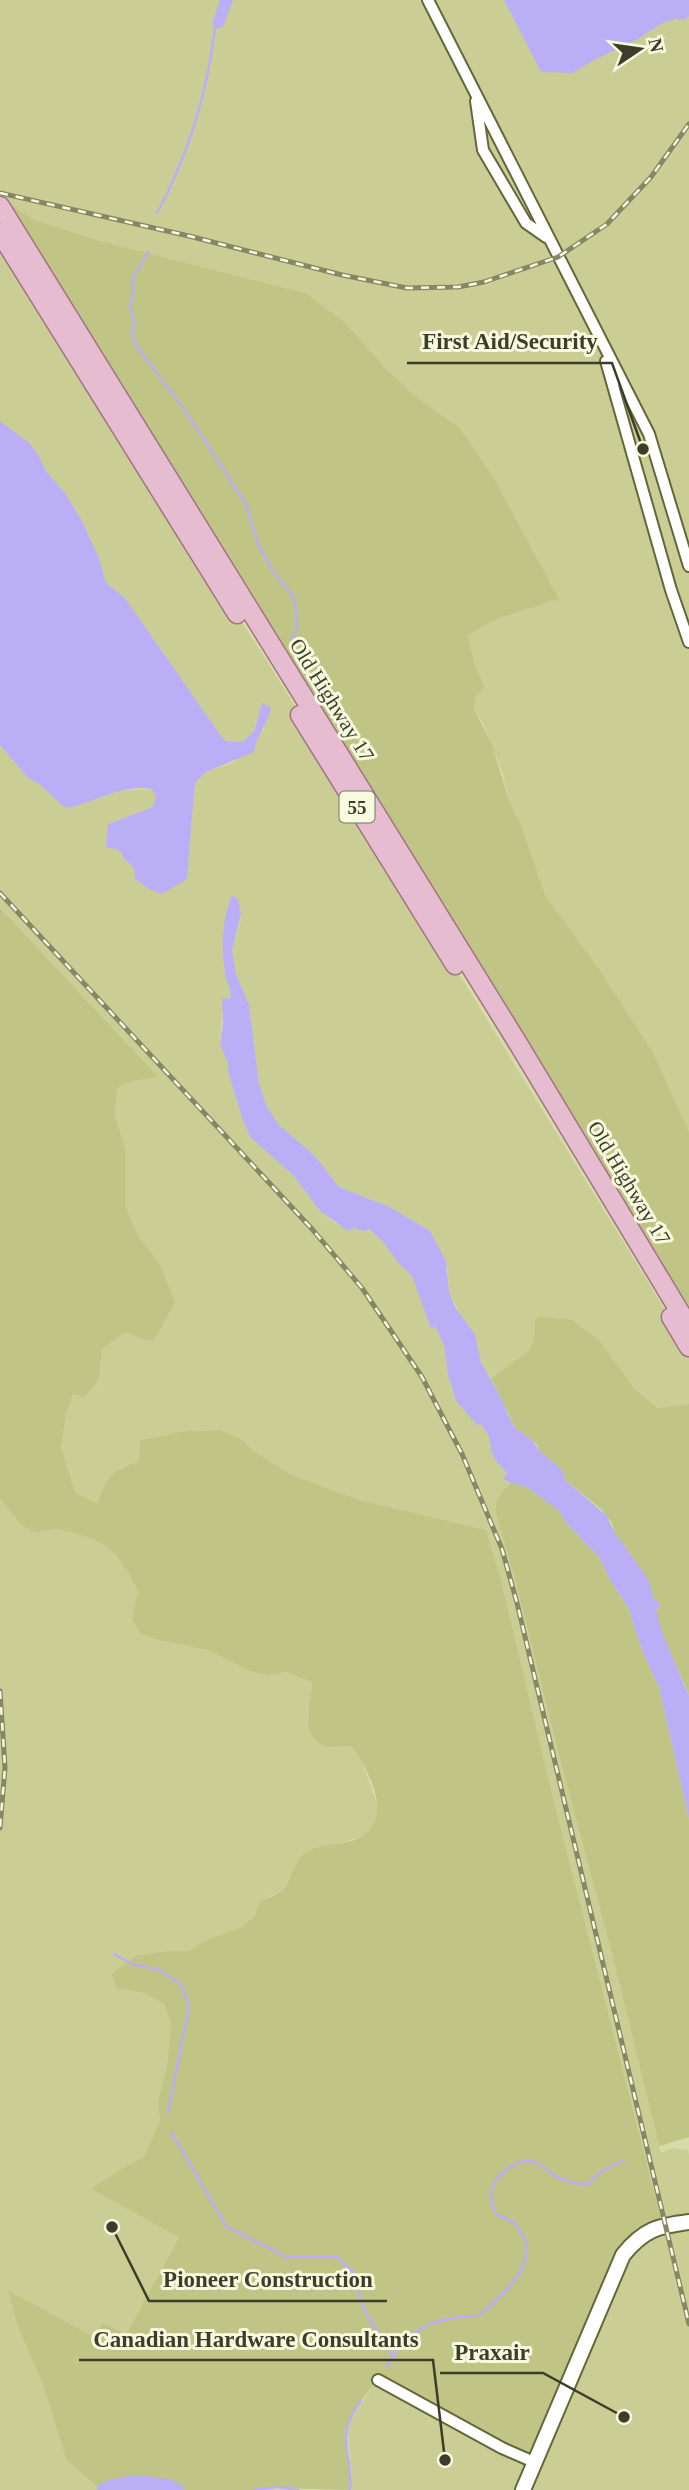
<svg xmlns="http://www.w3.org/2000/svg" width="689" height="2490" viewBox="0 0 689 2490" font-family="Georgia,serif">
	<style>
		.built { fill: #cace95 }
		.green { fill: #c0c485 }
		.water { fill: #baaff7 }
		.lines { fill: none; stroke-linecap: round; stroke-linejoin: round }
		.stream { stroke: #baaff7; stroke-width: 2.5 }
		.river { stroke: #baaff7; stroke-width: 16 }
		.minor-casing { stroke: #656738; stroke-width: 14 }
		.tertiary-casing { stroke: #656738; stroke-width: 18 }
		.primary-casing { stroke: #a07481; stroke-width: 21 }
		.minor { stroke: #fff; stroke-width: 10 }
		.tertiary { stroke: #fff; stroke-width: 14 }
		.primary { stroke: #e6bdd0; stroke-width: 18 }
		.rail-casing { stroke: #868864; stroke-width: 5 }
		.rail { stroke: #f8fae0; stroke-width: 2.5; stroke-dasharray: 8; stroke-linecap: butt }
		.labels { text-anchor: middle; dominant-baseline: central; stroke-width: 6; stroke-linejoin: round; paint-order: stroke }
		.shield { fill: #f8fae0; stroke: #757660; stroke-width: 2 }
		.shield-label { font-size: 19px; font-weight: bold; fill: #3d3e29 }
		.street-label { font-size: 21px; fill: #3d3e29; stroke: #f8fae0 }
		.leader { fill: none; stroke: #3d3e29; stroke-width: 2.5 }
		.callout-dot { fill: #3d3e29; stroke: #f8fae0; stroke-width: 2.5 }
		.callout-label { font-size: 23px; text-anchor: middle; font-weight: bold; fill: #3d3e29; stroke: #f8fae0; stroke-width: 6; stroke-linejoin: round; paint-order: stroke }
	</style>
	<rect width="100%" height="100%" fill="#d7dba7"/>
	<path class="built" d="M0,0h689v1132l-35,-78 -55,-85 -54,-74 -24,-70 -12,-24 -6,-27 -20,-50 -9,-15 2,-13 9,-9 -11,-24 -6,-28 29,-16 62,-20 -64,-119 -35,-52 -44,-31 -111,-104 -201,-51 -67,-21 -37,-22z
		M0,235l219,353 48,73 422,688v55l-30,4 -24,-19 -36,-49 -64,-20 -1,19 -5,12 -12,7 -10,10 -16,11 -10,-17 -6,-28 -10,-11 -16,-31 -1,-23 -18,-38 -40,-24 -51,-20 -24,-31 -37,-32 -12,-19 -7,-22 -10,-78 -13,-31 -4,-24 9,-31 -13,-15 -5,30 1,36 8,24 -2,5 -7,-1 -3,47 8,18v9l15,49 6,14 45,41 26,35 16,13 28,6 4,-1 15,13 15,21 14,13 18,49 2,3 3,-2 9,19 4,30 8,26 31,29 9,31 11,12 -4,6 8,4 -10,10 -4,25 18,61 46,184 53,198 45,185 2,7 12,-5 15,2 1,5v335h-339l2,-12 -4,-47 2,-10 27,-41 247,-125 39,-30 -111,-431 -52,-218 -14,-46 -127,-30 -67,-25 -39,-24 -12,-12 -20,-9 -34,1 -47,9 -1,21 -19,7 -22,36 -23,-12 -14,-45 5,-33 7,-20 11,4 14,-15 4,-34 24,-17 15,7 18,-76 -20,-26 -14,-31v-59l-10,-29 2,-30 16,-7 24,-4 -157,-169v-163l27,32 12,7 26,24 58,-18 29,-1 4,8 -3,10 -45,17 -1,23 9,1 6,5v3l12,12 1,11h52l8,-96 11,-11 26,-9 14,-9 19,-26 -9,-8 -2,11 -12,11 -16,-1 -5,-5 -96,-138 -19,-15 -7,-25 -17,-37 -17,-28 -19,-22 -9,-18 -37,-32z
		M0,1499l21,26 16,8 18,-4 20,4 25,9 16,13 12,17 10,20 -2,12 27,37 45,9 42,21 19,5 18,-4 26,11 -6,25v14l10,19 14,7 20,-2 10,13 19,53 -6,16 -7,7 -33,10 -43,30 -9,15 -21,11 -6,16 -13,10 -36,13 -17,11h-22l-50,38h15l20,7 12,8 7,20 -4,41 -9,36 2,19 -16,37 -19,10 -33,22 87,47 -53,98 -32,3 -87,-46 12,38 24,56 24,76 34,29h-101z"/>
	<path class="green" d="M0,199l37,22 67,21 201,51 39,29 40,45 32,30 44,31 35,52 64,119 -62,20 -29,16 6,28 11,24 -9,9 -2,13 18,36 17,56 12,24 24,70 54,74 55,85 35,78v194z
		M0,908l158,169 -25,4 -16,7 -2,29 10,30v59l14,31 20,26 16,39 -21,39 -13,-2 -15,-7 -24,17 -4,33 -14,16 -11,-4 -7,20 -5,33 14,45 23,12c8,-29 13,-32 41,-43l1,-21 47,-9 34,-1 20,9 12,12 39,24 67,25 127,30 14,46 52,218 111,432 -32,21 -96,216 -158,-83c-9,13 -23,27 -28,43 -6,21 4,45 1,67l-74,-2 -19,2h-79l-23,-8 -34,1 -20,7 -34,-29 -24,-76 -24,-56 -12,-39 87,47 9,-14 23,11 53,-97 -88,-48 34,-22 19,-10 16,-37 -2,-19 9,-36 4,-41 -7,-20c-15,-10 -29,-15 -47,-15l-5,-15 24,-18 31,-5h22l17,-11 36,-13 13,-11 5,-15c8,-3 19,-7 24,-13 9,-12 10,-27 23,-36 13,-9 31,-6 47,-12 43,-15 17,-68 -3,-94 -7,0 -16,2 -23,1 -29,-9 -20,-43 -15,-64l-26,-11 -18,4 -19,-5 -42,-21 -45,-9 -22,-7 -9,-15 6,-27 -10,-20 -12,-17 -16,-13 -25,-9 -20,-4 -18,4 -16,-8 -21,-26z
		M540,1316l32,4 27,20 36,49 23,19 31,-4v292c-9,-29 -30,-57 -33,-87l4,-2 -1,-5 -5,-3 -7,-20 -33,-47 -2,-9 -11,-14 -36,-29 -2,-9 -23,-20 -3,-7 -21,-15 -25,-50c13,-9 24,-20 38,-28l5,-12 1,-19z
		M511,1483l16,4 32,24 8,13 32,33 12,25 17,25 15,46 16,34 30,132v318l-30,9 -45,-185 -53,-198 -46,-184 -18,-61 -1,-16 5,-9z"/>
	<path class="water" d="M220,0h13l-10,27 -8,2 -3,-5z
		M504,0h185v16l-5,4 -8,-1 -12,3 -26,17 -42,20 -24,14 -31,-1z
		M0,421l29,22 8,10 9,18 19,22 17,28 17,37 7,25 19,15 96,138 5,5 16,1 12,-11 8,-28 9,4c-3,17 -15,29 -17,45l-48,20 -11,11 -8,96 -25,15 -13,-5 -14,-10 -1,-11 -12,-12v-3l-6,-4 -10,-1 2,-24 45,-17 3,-10 -4,-8c-31,-6 -58,15 -87,19l-26,-24 -12,-7 -27,-32z
		M232,895l6,4 3,15 -9,36 4,24 13,31 10,78 7,22 12,19 37,32 24,31 51,20 40,24 16,30 3,30 6,16 20,27 6,28 23,42 3,9 9,16 16,11 8,11 23,20 2,9 42,36 7,16 34,47 6,20 5,3 1,5 -4,2 6,23 27,64v123l-30,-132 -16,-34 -15,-46 -17,-25 -12,-25 -32,-33 -8,-13 -32,-24 -16,-4 -8,-4 4,-6 -11,-12 -5,-10 -2,-15 -9,-13 -2,3 -22,-25 -8,-26 -4,-30 -9,-19 -4,3 -19,-53 -14,-13 -15,-21 -14,-13 -5,2 -10,-3 -6,3 -28,-20 -26,-35 -44,-39 -7,-16 -15,-49v-9l-8,-18 3,-22 -1,-25 8,1c3,-8 -4,-16 -5,-26 -4,-25 -3,-54 7,-78z"/>
	<g class="lines">
		<path class="stream" d="M157,213c31,-57 50,-120 58,-184
			M148,252l-16,28 2,8 -4,20 5,16 -3,7 3,13 51,68 60,92 13,43 14,24 20,25 3,11 1,20 -5,12
			M114,1954l18,10 28,6 21,15 8,22 -21,105
			M171,2132l56,95 60,30h50l16,15 11,38 29,47
			M387,2366l19,-28 23,-14 28,-7 19,-1 8,-4c23,-22 62,-54 31,-88 -5,-5 -13,-6 -19,-10 -6,-12 -8,-24 1,-35 12,-15 30,-25 47,-12 4,3 7,7 13,10 9,4 21,7 31,7l13,-12 23,-12
			M254,2490l23,-3 21,3
			M350,2490c3,-22 -9,-48 -1,-69 3,-7 8,-14 12,-20"/>
		<path class="river" d="M105,2490c24,-9 46,-8 71,0"/>
		<defs>
			<path id="minor" d="M428,0l221,434 40,132
				M476,101l7,49 43,73 20,14
				M606,361l65,229 18,52
				M378,2380l124,68 32,14"/>
			<path id="tertiary" d="M523,2490l100,-235c21,-26 35,-29 66,-33"/>
			<path id="primary" d="M0,206l519,839 170,282
				M0,233l237,381
				M300,715l155,250
				M671,1317l18,30"/>
		</defs>
		<use href="#minor" class="minor-casing"/>
		<use href="#tertiary" class="tertiary-casing"/>
		<use href="#primary" class="primary-casing"/>
		<use href="#minor" class="minor"/>
		<use href="#tertiary" class="tertiary"/>
		<use href="#primary" class="primary"/>
		<defs>
			<path id="rail" d="M0,193l189,43 153,39 65,13 51,-1 26,-5 74,-25 49,-33 44,-47 38,-53
				M0,893l312,336 50,59 60,89 40,77 40,95 15,54 172,721
				M0,1691l5,76 -5,61"/>
		</defs>
		<use href="#rail" class="rail-casing"/>
		<use href="#rail" class="rail"/>
	</g>
	<g class="labels">
		<rect class="shield" x="339.5" y="791.5" width="35" height="31" rx="5"/>
		<g class="shield-label">
			<text x="357" y="807">55</text>
		</g>
		<g class="street-label">
			<text transform="translate(332 700) rotate(58)">Old Highway 17</text>
			<text transform="translate(629 1183) rotate(59)">Old Highway 17</text>
		</g>
	</g>
	<path class="leader" d="M643 449L612 363H407M112 2227L149 2301H387M445 2460L433 2360H79M624 2417L543 2373H440"/>
	<g class="callout-dot">
		<circle cx="643" cy="449" r="7"/>
		<circle cx="112" cy="2227" r="7"/>
		<circle cx="445" cy="2460" r="7"/>
		<circle cx="624" cy="2417" r="7"/>
	</g>
	<g class="callout-label">
		<text x="510" y="349">First Aid/Security</text>
		<text x="268" y="2287">Pioneer Construction</text>
		<text x="256" y="2347">Canadian Hardware Consultants</text>
		<text x="492" y="2360">Praxair</text>
	</g>
	<g transform="translate(640 49) rotate(77)" stroke="#f8fae0" stroke-width="5" paint-order="stroke">
	<path d="M0-5L12 26L0 18L-12 26Z" fill="#3d3e29"/>
	<text y="-10" font-size="19" font-weight="bold" text-anchor="middle" fill="#3d3e29">N</text>
	</g>
</svg>
